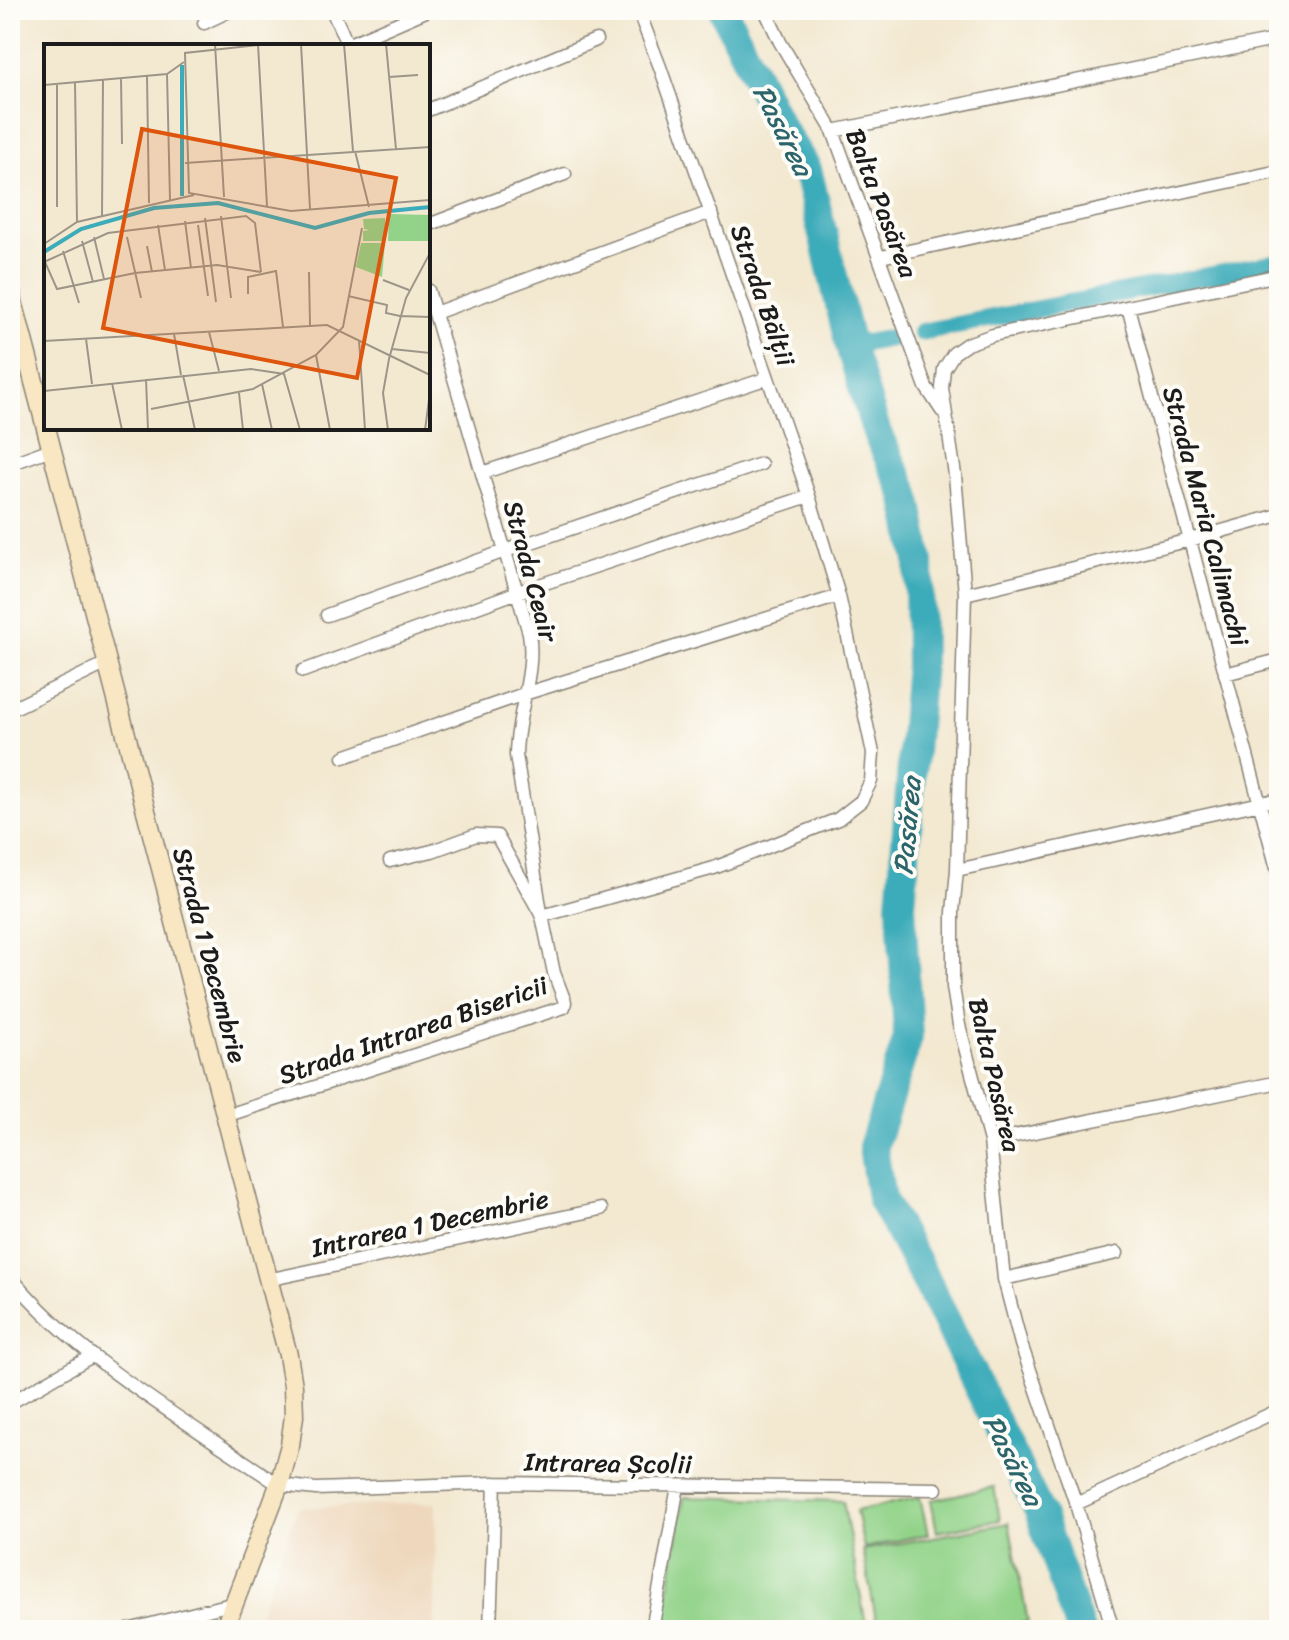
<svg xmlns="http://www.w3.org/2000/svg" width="1289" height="1640" viewBox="0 0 1289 1640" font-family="Sriracha,sans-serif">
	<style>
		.built { fill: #eed7bb }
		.green { fill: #92d389; stroke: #577852; stroke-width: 2 }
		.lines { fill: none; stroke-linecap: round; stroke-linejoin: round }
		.canal { stroke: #3dacba; stroke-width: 18 }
		.river { stroke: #3dacba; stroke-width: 30 }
		.street-casing { stroke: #888276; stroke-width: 15 }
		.secondary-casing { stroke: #888276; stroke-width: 21 }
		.street { stroke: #fff; stroke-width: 12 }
		.secondary { stroke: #f9e7c3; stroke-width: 18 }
		.labels { text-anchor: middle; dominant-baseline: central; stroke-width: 8; stroke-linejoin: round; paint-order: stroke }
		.street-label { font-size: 26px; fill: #1c1c1c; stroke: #fdfcf7 }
		.water-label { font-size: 28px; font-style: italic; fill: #2c646b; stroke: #fdfcf7 }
		.inset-river { fill: none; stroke: #3dacba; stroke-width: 4 }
		.inset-road { fill: none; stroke: #9d9688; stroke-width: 2 }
		.view { fill: #de560d; fill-opacity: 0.15; stroke: #de560d; stroke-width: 4 }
		.inset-edge { fill: none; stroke: #1c1c1c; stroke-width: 4 }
	</style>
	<rect width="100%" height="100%" fill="#fdfcf7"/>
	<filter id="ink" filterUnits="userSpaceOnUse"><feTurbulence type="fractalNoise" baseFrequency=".0125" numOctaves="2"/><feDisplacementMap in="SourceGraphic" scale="16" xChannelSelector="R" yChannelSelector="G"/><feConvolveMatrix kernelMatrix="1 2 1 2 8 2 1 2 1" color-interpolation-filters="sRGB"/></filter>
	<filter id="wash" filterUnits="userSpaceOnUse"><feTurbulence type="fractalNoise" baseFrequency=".006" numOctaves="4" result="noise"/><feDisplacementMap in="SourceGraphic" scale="32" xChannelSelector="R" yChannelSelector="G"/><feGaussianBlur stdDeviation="1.8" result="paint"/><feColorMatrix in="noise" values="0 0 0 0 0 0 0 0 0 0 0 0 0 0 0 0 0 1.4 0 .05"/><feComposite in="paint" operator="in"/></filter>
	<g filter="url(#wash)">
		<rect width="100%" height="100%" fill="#f3e8d0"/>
		<path class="built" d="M436,1503l-1,127h-181l44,-122z"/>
		<path class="green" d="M994,1487l6,33 -63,12 -6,-32z
			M684,1497l159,4 24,129h-205z
			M920,1497l8,37 -64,14 -8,-37z
			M1009,1523l19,99 -43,8h-107l-15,-80z"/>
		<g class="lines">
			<path class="canal" d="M921,332l358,-70
				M850,346l47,-9"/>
			<path class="river" d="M723,10l57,117 27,42 43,177 27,87 29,61 13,67 1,103 -19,241 7,132 -35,110 8,51 48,88 110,225 41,119"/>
		</g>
	</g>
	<g filter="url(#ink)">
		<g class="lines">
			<defs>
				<path id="street" d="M332,10l16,36
					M765,10l15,32 53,89 93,256 16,24
					M204,23l27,-13
					M347,45l81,-35
					M428,110l168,-70
					M833,131l446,-92
					M428,225l137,-51
					M881,257l398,-86
					M428,290l101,343c7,41 -13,81 -13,122l25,158
					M1128,307l151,569
					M435,313l276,-101
					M10,464l41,-15
					M482,473l286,-95
					M965,594l225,-54 89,-25
					M327,615l178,-64 256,-87
					M303,671l215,-79 291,-96
					M1225,674l54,-14
					M10,710l97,-47
					M344,757l180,-63 315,-98
					M957,870l322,-71
					M542,916l172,-48 124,-49 23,-18 10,-20 2,-28 -34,-157 -30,-100 -149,-429 -22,-57
					M225,1116l339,-109 1,-5 -11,-29 -12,-57 -45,-80 -21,-1 -44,16 -42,10
					M990,1141l289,-59
					M10,1276c70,85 178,146 269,209l37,4 179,-6 441,6
					M1004,1279l113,-26
					M267,1280l334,-71
					M10,1403l82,-47
					M1076,1504l203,-94
					M128,1630l107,-27
					M490,1630l5,-147
					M652,1630l26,-144
					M1113,1630l-37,-126 -55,-160 -17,-65 -14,-138 -31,-116 -6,-38v-75l4,-42 8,-276 -10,-119 -13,-87 2,-19 10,-16 13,-9 26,-9 286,-60"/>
				<path id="secondary" d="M10,290l278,1065 5,31 1,30 -4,29 -11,40 -55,145"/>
			</defs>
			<use href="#street" class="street-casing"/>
			<use href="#secondary" class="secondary-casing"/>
			<use href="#street" class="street"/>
			<use href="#secondary" class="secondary"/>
		</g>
	</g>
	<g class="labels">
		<g class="street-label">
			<text transform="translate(882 203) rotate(69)">Balta Pasărea</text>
			<text transform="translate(763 295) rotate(71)">Strada Bălții</text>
			<text transform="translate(1206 516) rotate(75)">Strada Maria Calimachi</text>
			<text transform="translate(531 571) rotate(75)">Strada Ceair</text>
			<text transform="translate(210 955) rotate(75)">Strada 1 Decembrie</text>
			<text transform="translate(413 1030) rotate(-19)">Strada Intrarea Bisericii</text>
			<text transform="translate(995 1075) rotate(77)">Balta Pasărea</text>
			<text transform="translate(430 1223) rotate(-12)">Intrarea 1 Decembrie</text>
			<text transform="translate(608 1463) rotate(1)">Intrarea Școlii</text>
		</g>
		<g class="water-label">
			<text transform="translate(783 130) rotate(63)">Pasărea</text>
			<text transform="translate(907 826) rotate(-85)">Pasărea</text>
			<text transform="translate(1013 1460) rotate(63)">Pasărea</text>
		</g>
	</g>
	<g transform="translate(44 44)">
		<rect width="386" height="386" fill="#f3e8d0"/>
		<path d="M345,170l41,1v26h-42zM341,174v23h-22v-10l6,-1 -5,-1 -1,-10zM317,199h24l-3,34 -26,-10z" fill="#92d389"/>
		<path class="inset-river" d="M138,21v131M0,208l37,-23 73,-21 64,-5 97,25 54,-15 61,-6"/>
		<path class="inset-road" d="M171,0l9,153M214,0l9,162M224,0l-83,9 4,140 102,18 139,-11M257,0l9,165M300,0l9,107M342,0l10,105M123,30l3,126M103,32l2,127M345,33l29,-2M77,34l1,66M31,38l2,140M13,40v123M0,41l123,-11 17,-12M311,107l14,56M141,119l245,-16M58,172l1,-137M177,172l10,82M161,174l11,84M141,177l6,47M114,181l7,45M154,181l10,71M50,193l10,42M83,193l14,61M38,197l11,41M0,200l33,-22 117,-27M103,202l5,26M19,207l16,52M0,218l64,-29 138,-17 9,7 6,49M1,218l12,27 78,-16 82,-8 44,7M265,228l1,53M339,236l26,10M204,250v-17l28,-6 7,56M304,252l39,9 -1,8 14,3 30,1M165,288l10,39M130,290l7,41M42,295l6,45M315,296l6,90M0,297l283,-16 103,50M348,305l38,4M272,311l14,75M139,331l12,55M102,335l2,51M68,339l10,47M218,340l10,46M0,347l207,-22 33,5 16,56M195,349l4,37M107,365l102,-20 63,-34 27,-28 19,-99M344,386l-5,-37 6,-34 17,-61 24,-45M381,386l5,-38"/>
		<path class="view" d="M98,85l254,49 -39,200 -254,-50z"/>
		<rect width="386" height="386" class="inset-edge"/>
	</g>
	<rect width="1289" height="1640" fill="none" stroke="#fdfcf7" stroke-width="40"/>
</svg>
